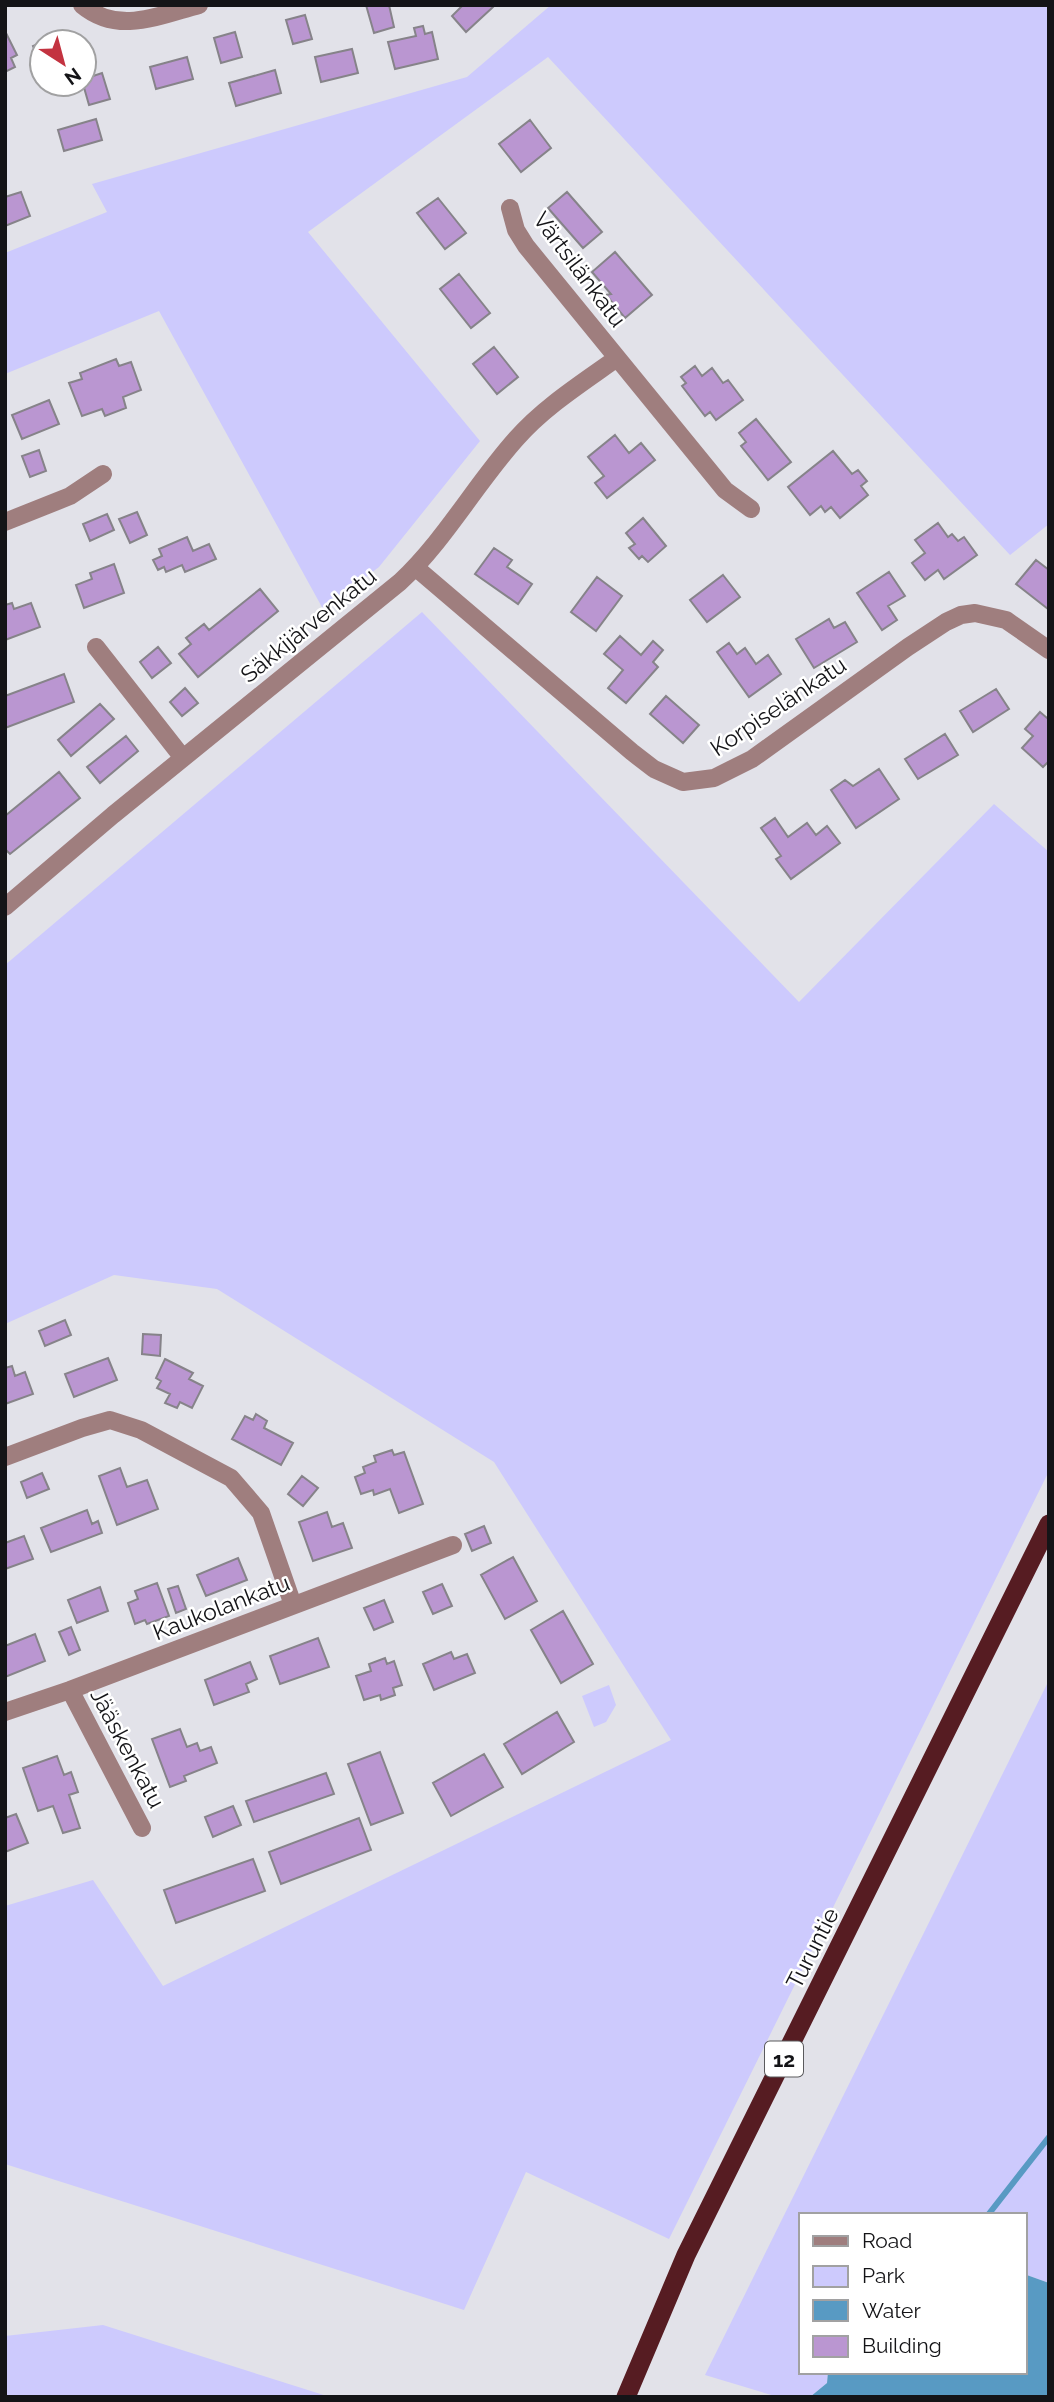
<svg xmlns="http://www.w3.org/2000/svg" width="1054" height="2402" viewBox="0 0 1054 2402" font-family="Raleway,sans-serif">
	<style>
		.green { fill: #cdcafd }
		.water { fill: #589ac3 }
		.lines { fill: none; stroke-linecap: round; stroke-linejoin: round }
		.stream { stroke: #589ac3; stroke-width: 6 }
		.building { fill: #ba96d1; stroke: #868389; stroke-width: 2 }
		.minor { stroke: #9f7e7e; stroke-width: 18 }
		.trunk { stroke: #561c22; stroke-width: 19 }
		.labels { text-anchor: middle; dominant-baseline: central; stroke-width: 5; stroke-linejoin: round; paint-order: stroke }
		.shield { fill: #fff; stroke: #5a5a5d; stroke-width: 2 }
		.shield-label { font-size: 21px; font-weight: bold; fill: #141417 }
		.street-label { font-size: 23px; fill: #141417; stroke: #fff }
	</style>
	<rect width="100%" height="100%" fill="#e2e2e9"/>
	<path class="green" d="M551,5h498v519l-39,31 -462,-498 -240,175 172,209 -101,126 -56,42 -164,-298 -154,63v-121l102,-41 -15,-28 375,-107z
		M422,612l377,390 195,-198 55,48v619l-380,768 -143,-67 -62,138 -459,-146v-258l88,-26 70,106 508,-246 -177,-278 -277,-173 -103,-14 -109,49v-359z
		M1049,1680v603l-25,-9v-59h-224v157h28l-1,11 -17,14h-32l-73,-22z
		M609,1685l7,20 -10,17 -12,5 -12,-31z
		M103,2325l227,72h-325v-61z"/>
	<path class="water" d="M1024,2274l25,9v114h-239l17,-14 1,-11h196z"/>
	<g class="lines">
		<path class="stream" d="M988,2215l61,-78"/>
	</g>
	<path class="building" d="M366,5h23l5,22 -20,6z
		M463,5h29l1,2 -27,25 -14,-16z
		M305,15l7,24 -19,5 -7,-24z
		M423,26l2,8 7,-2 6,27 -43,10 -7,-27 28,-6 -2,-8z
		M5,31l12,24 -6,3 4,9 -10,5z
		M235,32l7,25 -21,6 -7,-25z
		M55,37l2,5h-15l-1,24 -8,-20z
		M352,49l6,24 -37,9 -6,-25z
		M187,57l6,22 -37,10 -6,-22z
		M275,70l6,23 -45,13 -7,-23z
		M102,73l8,26 -21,6 -6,-21 1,-5z
		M96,119l6,21 -38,11 -6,-21z
		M530,120l21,28 -30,24 -22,-28z
		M21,192l9,24 -25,10v-29z
		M567,192l35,40 -19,16 -35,-40z
		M438,198l28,35 -21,16 -28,-36z
		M615,252l37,43 -27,23 -19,-23 5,-1 -19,-22z
		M459,274l31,39 -19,15 -31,-39z
		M494,347l24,30 -21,17 -24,-30z
		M116,359l3,7 12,-4 10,28 -18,7 3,11 -21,8 -3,-7 -20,7 -13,-33 13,-4 -2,-6z
		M695,366l7,10 10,-8 11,15 5,-3 15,20 -27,20 -6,-8 -5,4 -23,-30 4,-3 -5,-6z
		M49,400l10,24 -37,15 -10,-24z
		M756,419l35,43 -23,18 -27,-34 5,-4 -7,-9z
		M615,435l14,18 12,-10 14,17 -48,38 -12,-15 9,-7 -16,-19z
		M39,450l7,21 -16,6 -8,-21z
		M833,451l19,23 6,-4 9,11 -6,5 7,9 -28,23 -9,-11 -6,5 -4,-6 -11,9 -22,-28z
		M137,512l10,23 -17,8 -11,-24z
		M107,514l7,16 -24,11 -7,-17z
		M643,518l23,28 -18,16 -6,-6 -3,3 -10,-11 6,-4 -9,-11z
		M938,523l10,14 4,-3 6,7 6,-4 13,18 -33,24 -6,-9 -13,10 -13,-17 13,-10 -10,-13z
		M187,537l6,14 16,-7 7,15 -31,13 -3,-7 -16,7 -2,-5 -6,3 -5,-10 9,-4 -3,-7z
		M494,548l18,12 -5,7 25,17 -14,20 -43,-30z
		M1036,560l13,10 -1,39 -32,-25z
		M114,564l10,29 -40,15 -8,-23 16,-6 -2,-6z
		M889,572l16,24 -17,10 9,14 -15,10 -25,-37z
		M723,575l17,22 -33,25 -17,-22z
		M597,577l25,19 -26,35 -25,-19z
		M260,589l18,22 -80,66 -19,-23 12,-10 -5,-6 18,-14 5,6z
		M12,603l2,6 17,-6 9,24 -35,13v-35z
		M829,619l5,9 11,-6 12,20 -43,26 -18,-29z
		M620,636l21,19 12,-14 10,9 -10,12 5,5 -32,36 -18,-15 15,-18 -19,-16z
		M729,643l8,11 8,-6 11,16 12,-9 13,19 -32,23 -32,-45z
		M158,647l13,16 -19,15 -12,-16z
		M64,674l10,28 -69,26v-32z
		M185,688l13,15 -16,13 -12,-14z
		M996,689l13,20 -36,23 -13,-21z
		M666,696l33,29 -16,18 -33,-29z
		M100,704l14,15 -43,37 -13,-16z
		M1040,712l7,6 2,-2v45l-6,6 -21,-19 11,-12 -8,-7z
		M945,734l13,21 -40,24 -13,-20z
		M126,736l12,15 -38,32 -13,-16z
		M879,769l20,30 -43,29 -25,-38 14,-10 8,6z
		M59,772l21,26 -70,56 -5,-5v-33z
		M775,818l13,19 19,-14 9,12 11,-9 13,17 -49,36 -15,-20 5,-3 -20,-28z
		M65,1320l6,15 -26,11 -6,-15z
		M143,1334l18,1 -1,21 -18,-2z
		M108,1358l9,22 -43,17 -9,-23z
		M165,1359l28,14 -4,6 14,7 -11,22 -12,-6 -3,6 -12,-5 5,-9 -13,-6 4,-7 -5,-3z
		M12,1366l3,10 10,-4 8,22 -28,10v-36z
		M256,1414l11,7 -3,7 29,15 -12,22 -49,-26 13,-23 8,4z
		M392,1450l2,5 10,-3 19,52 -24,9 -9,-24 -16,6 -1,-5 -12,4 -6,-17 10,-4 -2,-6 13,-5 -2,-6z
		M120,1468l7,19 20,-7 11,29 -41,16 -18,-49z
		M42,1473l7,16 -22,9 -6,-16z
		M302,1476l16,12 -15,18 -15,-12z
		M87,1510l5,14 6,-3 4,12 -51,19 -10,-24z
		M327,1512l5,15 11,-4 9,25 -39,13 -14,-39z
		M484,1526l7,17 -19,8 -7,-17z
		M24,1536l9,23 -28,10v-26z
		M513,1557l24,44 -32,18 -24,-44z
		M238,1558l9,22 -41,16 -9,-21z
		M157,1583l12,33 -22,8 -2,-4 -10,4 -7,-21 10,-4 -3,-8z
		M442,1584l10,22 -19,8 -10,-22z
		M178,1586l8,23 -10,4 -8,-24z
		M100,1587l8,24 -31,12 -9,-23z
		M384,1600l9,22 -19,8 -10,-22z
		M563,1611l30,53 -32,19 -30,-53z
		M71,1627l9,23 -11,5 -10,-23z
		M35,1634l10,27 -40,16v-31z
		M318,1638l11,29 -49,17 -10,-28z
		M451,1652l3,7 13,-5 8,19 -41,17 -11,-26z
		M385,1658l2,6 7,-3 8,24 -9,3 2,7 -14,5 -1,-5 -16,5 -8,-24 15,-5 -2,-7z
		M250,1662l7,17 -11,5 3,8 -35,13 -9,-25z
		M557,1712l17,30 -52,32 -18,-30z
		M180,1729l7,18 10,-4 3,8 11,-4 6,16 -33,13 2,5 -16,6 -18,-48z
		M380,1752l23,61 -32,12 -23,-61z
		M484,1754l19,33 -52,29 -18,-33z
		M57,1756l7,19 7,-3 7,20 -9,3 11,33 -17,5 -10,-27 -15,5 -15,-43z
		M326,1773l8,21 -80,28 -8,-21z
		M233,1806l8,19 -28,12 -8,-20z
		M16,1814l12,29 -23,9v-34z
		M359,1818l12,32 -90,34 -12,-32z
		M253,1859l12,32 -89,32 -12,-33z"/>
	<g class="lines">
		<path class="minor" d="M82,5c36,30 76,11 117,0
			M510,208l6,22 10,16 199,244 26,19
			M5,522l65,-26 33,-22
			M415,567l217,185 22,17 29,13 31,-4 38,-19 156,-112 38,-25 15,-7 14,-2 31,7 43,30
			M96,647l87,111
			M5,907l108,-92 287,-233c45,-42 75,-97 116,-143 28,-32 66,-56 101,-81
			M5,1457l77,-29 28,-8 31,10 90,48 30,35 32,92
			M70,1690l72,138
			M5,1712l65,-22 383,-145"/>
		<path class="trunk" d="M626,2397l60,-142 363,-731"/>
	</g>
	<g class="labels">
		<rect class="shield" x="765" y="2041.5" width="38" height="35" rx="5"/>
		<g class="shield-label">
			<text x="784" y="2059">12</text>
		</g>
		<g class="street-label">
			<text transform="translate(580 269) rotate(53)">Värtsilänkatu</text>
			<text transform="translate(308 625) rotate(-39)">Säkkijärvenkatu</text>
			<text transform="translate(778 706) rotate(-34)">Korpiselänkatu</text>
			<text transform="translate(221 1607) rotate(-21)">Kaukolankatu</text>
			<text transform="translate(128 1748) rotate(62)">Jääskenkatu</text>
			<text transform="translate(812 1948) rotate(-63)">Turuntie</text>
		</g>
	</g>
	<rect width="1054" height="2402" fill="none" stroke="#141417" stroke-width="14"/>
	<rect x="799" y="2213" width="228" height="161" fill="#ffffff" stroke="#a1a1a2" stroke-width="2"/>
	<rect x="813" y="2236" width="35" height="10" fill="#9f7e7e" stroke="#a1a1a2" stroke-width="2"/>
	<text x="862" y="2248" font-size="21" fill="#141417">Road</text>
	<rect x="813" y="2266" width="35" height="21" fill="#cdcafd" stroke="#a1a1a2" stroke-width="2"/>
	<text x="862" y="2283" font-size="21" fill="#141417">Park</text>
	<rect x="813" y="2300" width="35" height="21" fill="#589ac3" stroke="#a1a1a2" stroke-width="2"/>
	<text x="862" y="2318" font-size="21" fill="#141417">Water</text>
	<rect x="813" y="2336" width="35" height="21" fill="#ba96d1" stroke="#a1a1a2" stroke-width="2"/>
	<text x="862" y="2353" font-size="21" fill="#141417">Building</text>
	<g transform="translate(63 63) rotate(144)"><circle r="33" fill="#ffffff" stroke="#a1a1a2" stroke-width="2"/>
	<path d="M0-5L12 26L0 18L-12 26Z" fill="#c33340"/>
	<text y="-10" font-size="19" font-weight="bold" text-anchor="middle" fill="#141417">N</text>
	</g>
</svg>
